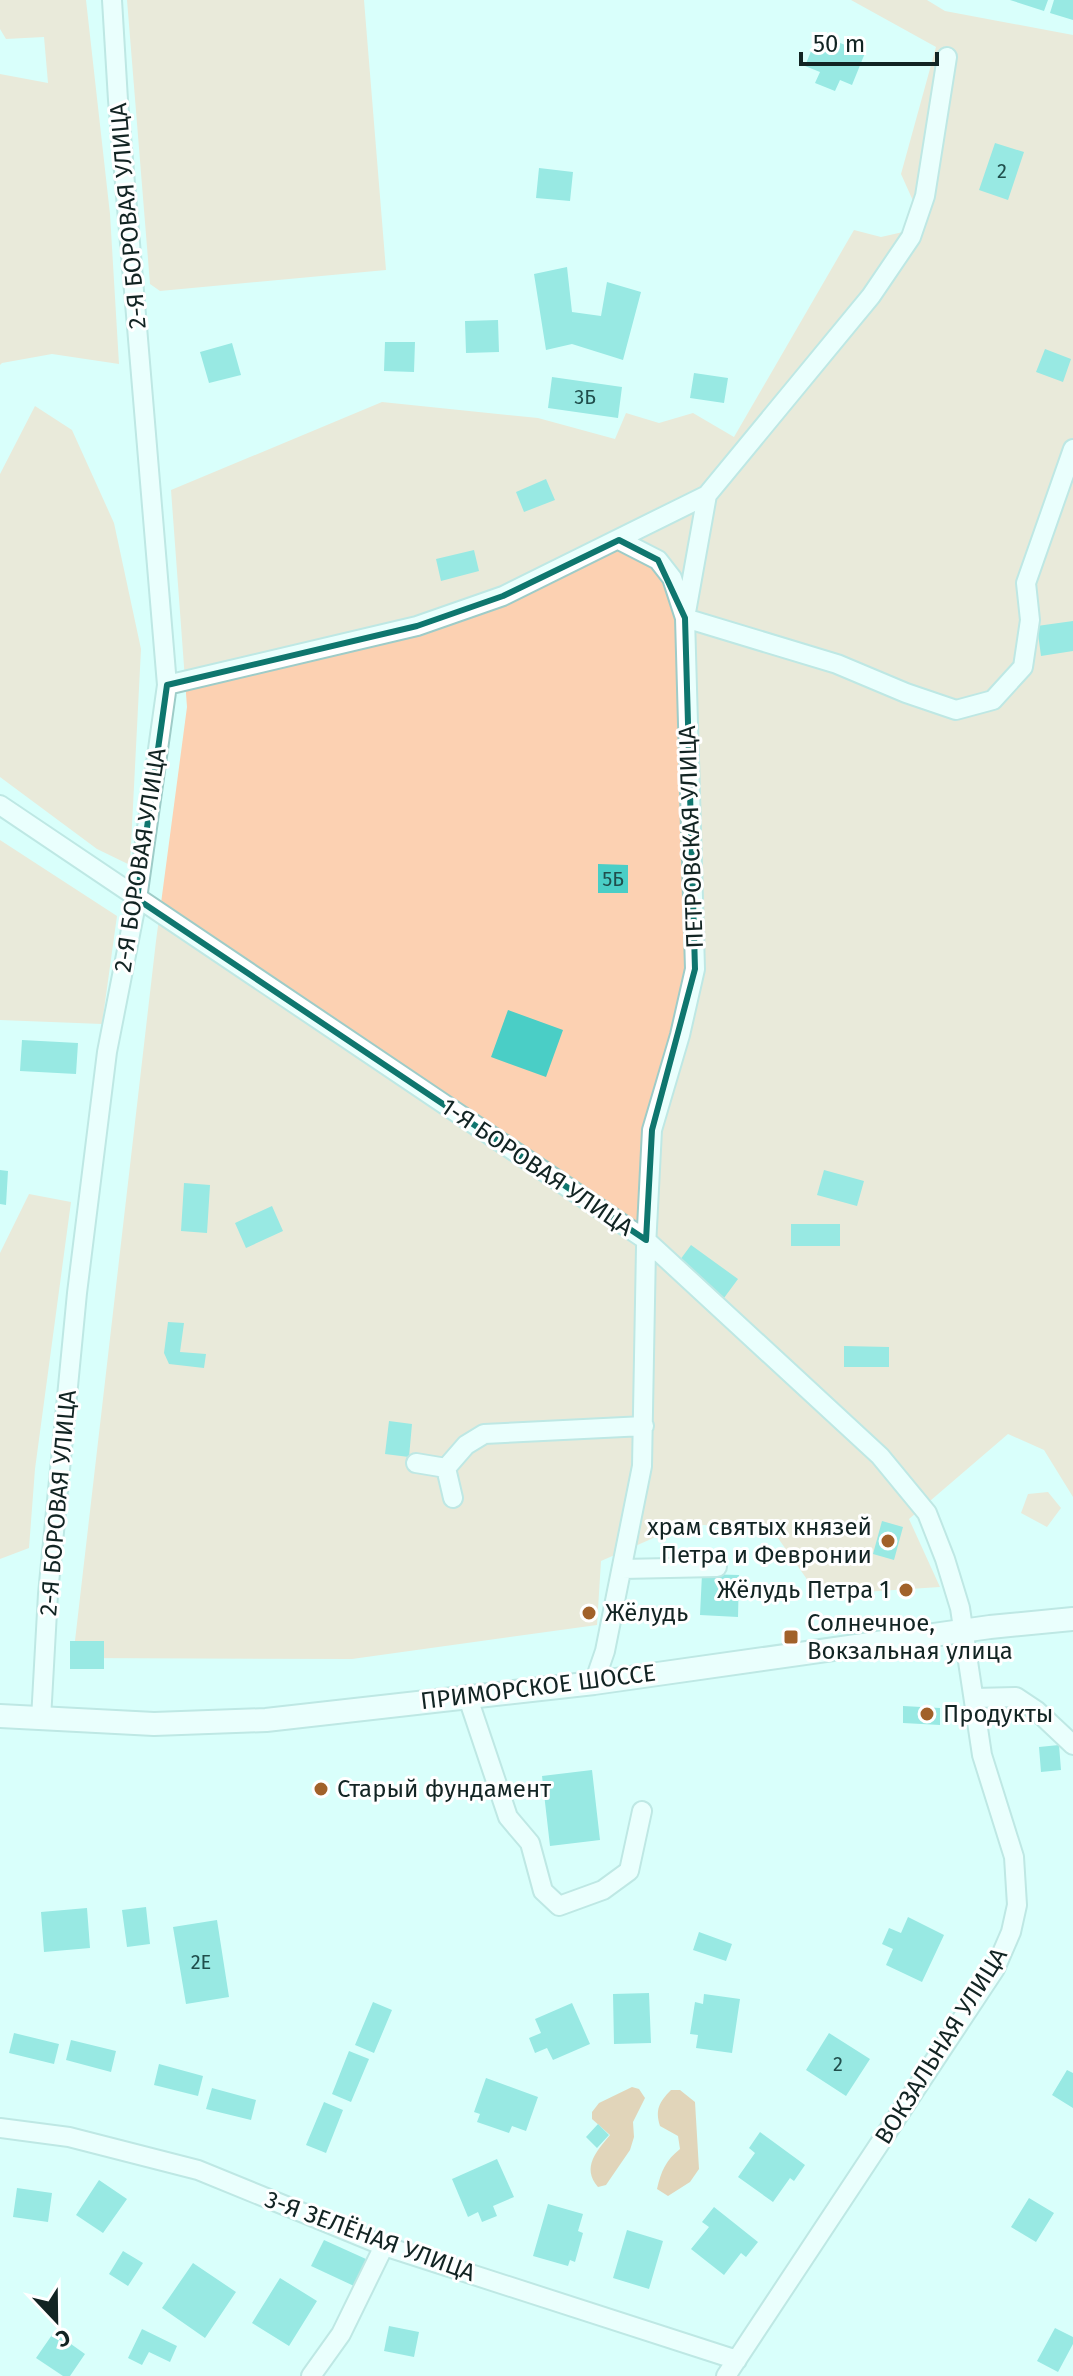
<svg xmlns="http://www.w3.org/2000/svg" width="1073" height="2376" viewBox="0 0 1073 2376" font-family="'Fira Sans',sans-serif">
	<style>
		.green { fill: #fcd1b2 }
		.water { fill: #eca36a }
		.building { fill: #4acec6 }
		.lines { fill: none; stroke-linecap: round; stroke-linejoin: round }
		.minor-casing { stroke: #9eccc8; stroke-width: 22 }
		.major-casing { stroke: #9eccc8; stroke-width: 26 }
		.minor { stroke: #fff; stroke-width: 18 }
		.major { stroke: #fff; stroke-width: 22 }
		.marked { fill: none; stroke: #0f766e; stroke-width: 6; stroke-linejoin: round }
		.poi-dot { fill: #a1612a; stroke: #fff; stroke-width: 3 }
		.labels { text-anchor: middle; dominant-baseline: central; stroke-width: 6; stroke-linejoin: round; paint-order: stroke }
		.number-label { font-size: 20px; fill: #204e4c }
		.street-label { font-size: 24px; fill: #122423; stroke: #fff }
		.poi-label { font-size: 24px; fill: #122423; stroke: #fff; text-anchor: start }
	</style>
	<rect width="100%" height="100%" fill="#d9fffb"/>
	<path class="green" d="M0,0h86l24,214 9,150 -67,-10 -50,9 -2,2v-291l48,9 -4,-46 -38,2 -6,-10z
		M127,0h237l22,270 -226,21 -10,-7z
		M851,0h76l18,11 128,24v1462l-29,-47 -36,-16 -99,85 31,68 -122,8 -45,-64 -69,-6 -30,4 -73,32 -4,64 -245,34 -279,-1 83,-717 31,-234 -16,-217 211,-88 156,16 77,21 11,-26 33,10 34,-10 41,24 120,-207 27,7 22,-5 11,-29 -13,-29 35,-127z
		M35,406l37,24 42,93 27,126 -11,216 -33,-16 -97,-72v-303z
		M0,840l117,76 -15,108 -102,-4z
		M29,1194l42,8 -36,267 -6,79 -29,11v-306z
		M1048,1492l13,16 -14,19 -26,-14 7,-19z"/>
	<path class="water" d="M632,2087l7,2 6,9 -12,24 1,15 -4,13 -24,35 -8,2c-17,-20 -1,-36 12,-52l-18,-16v-7l7,-9z
		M671,2090h9l15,12 4,67 -9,13 -22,14 -11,-7c4,-18 9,-29 23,-40l-2,-13 -18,-10c-5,-16 -1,-24 11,-36z"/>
	<path class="building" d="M1010,0h38l-4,11z
		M1054,0h19v20l-23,-7z
		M818,34l47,19 -13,32 -12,-5 -5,11 -20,-8 5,-11 -15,-6z
		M995,143l29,9 -16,48 -29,-10z
		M539,168l34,4 -3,29 -34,-3z
		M567,267l5,45 29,4 6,-34 34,10 -18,68 -51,-16 -26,6 -12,-76z
		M498,320l1,32 -33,1 -1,-32z
		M385,342h30l-1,30 -30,-1z
		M232,343l9,32 -32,8 -9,-31z
		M1045,349l26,10 -8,23 -27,-10z
		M694,373l34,5 -4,25 -34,-5z
		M552,377l70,10 -4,31 -70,-10z
		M546,479l9,21 -31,12 -8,-20z
		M474,550l5,21 -38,10 -5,-22z
		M1073,621v30l-32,5 -4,-30z
		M598,864l30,1v28h-30z
		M508,1010l55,20 -17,47 -55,-20z
		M22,1040l56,3 -2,31 -56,-3z
		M0,1170l8,1 -2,34 -6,-1z
		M824,1170l40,11 -7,25 -40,-11z
		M184,1183l26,2 -3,48 -26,-2z
		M272,1206l11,25 -37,17 -11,-25z
		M791,1224h49v22h-49z
		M691,1245l47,34 -14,19 -47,-34z
		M168,1322l16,1 -4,29 26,2 -2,14 -35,-4 -5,-11z
		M844,1346l45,1v20h-45z
		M389,1421l23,3 -3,33 -24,-3z
		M882,1521l21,6 -9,33 -21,-6z
		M702,1574l37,1 -1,42 -38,-2z
		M70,1641h34v28h-34z
		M903,1706l37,2v17l-37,-2z
		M1059,1745l2,25 -20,2 -2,-25z
		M592,1770l8,70 -50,6 -8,-70z
		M146,1907l4,37 -23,3 -5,-37z
		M87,1908l3,40 -46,4 -3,-40z
		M908,1917l36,18 -22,47 -36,-17 7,-16 -11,-5 7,-16 12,5z
		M217,1920l12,77 -43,7 -13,-77z
		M699,1932l33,12 -6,17 -33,-11z
		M649,1993l2,50 -37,1 -1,-50z
		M704,1994l36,5 -8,54 -36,-5 2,-13 -8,-1 5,-32 8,2z
		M373,2002l19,8 -18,43 -19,-8z
		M572,2003l18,41 -37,16 -6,-12 -12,5 -6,-15 12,-5 -6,-14z
		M14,2033l45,11 -5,20 -45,-11z
		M829,2033l41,26 -24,37 -40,-26z
		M71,2040l45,11 -5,21 -45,-12z
		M349,2051l20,8 -18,43 -19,-8z
		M159,2064l44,12 -5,20 -44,-11z
		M1067,2070l6,3v35l-21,-13z
		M486,2078l52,19 -12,34 -14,-5 -3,7 -32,-11 3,-8 -6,-2z
		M212,2088l44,12 -5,20 -45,-11z
		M324,2102l19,8 -17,43 -20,-8z
		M598,2124l11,11 -12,13 -11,-11z
		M760,2132l45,33 -11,16 -4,-3 -17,24 -35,-25 17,-24 -6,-5z
		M497,2159l17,38 -21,9 4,10 -15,6 -4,-10 -10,5 -16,-38z
		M99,2180l28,19 -24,34 -27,-18z
		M17,2188l35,5 -4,29 -35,-5z
		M1029,2198l25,15 -18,29 -25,-15z
		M548,2204l35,10 -5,17 5,2 -8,29 -5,-2 -2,6 -35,-10z
		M714,2207l44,35 -12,15 -5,-4 -17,22 -33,-26 18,-22 -7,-5z
		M627,2230l36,11 -14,48 -36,-11z
		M324,2240l42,19 -12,27 -43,-20z
		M123,2251l20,12 -15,23 -19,-12z
		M193,2263l43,29 -31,46 -43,-30z
		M280,2278l37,23 -28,45 -37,-23z
		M389,2326l30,6 -5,25 -30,-6z
		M1055,2328l18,9v7l-15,28 -21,-11z
		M142,2329l35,17 -7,16 -21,-10 -7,13 -14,-7z
		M54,2332l31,22 -15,22h-7l-27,-18z"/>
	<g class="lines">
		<defs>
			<path id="minor" d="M619,540l39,20 14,18 13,40 152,46 69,29 50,17 37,-10 30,-33 7,-47 -4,-37 47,-134
				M167,685l250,-59 86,-30 204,-101
				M0,805l646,435 234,216 47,57 18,46 15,49 22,147 32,102 3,48 -6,27 -16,37 -269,407
				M416,1463l30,5
				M453,1498l-7,-30 20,-23 18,-11 160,-8
				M622,1569l95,-2
				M594,1683l11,-32 37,-185 4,-219 6,-117 28,-95 15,-66 -10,-351 22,-123 164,-199 40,-59 14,-41 22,-139
				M467,1695l41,122 22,26 13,48 16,15 44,-16 26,-19 13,-60
				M974,1698l42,-1 21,14 36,34
				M41,1719l7,-125 29,-301 30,-241 30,-153 30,-214 -49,-585 -6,-100
				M0,2128l69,9 129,33 186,76 353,114
				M311,2376l30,-42 43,-88"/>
			<path id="major" d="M0,1716l154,8 112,-4 328,-37 396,-56 83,-8"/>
		</defs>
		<use href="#minor" class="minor-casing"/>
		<use href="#major" class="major-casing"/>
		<use href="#minor" class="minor"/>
		<use href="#major" class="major"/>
	</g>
	<path d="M0 0H1073V2376H0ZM619,540l39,20 27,58 10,351 -43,161 -6,110 -509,-341 30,-214 250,-59 86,-30z" fill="#d9fffb" fill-opacity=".55" fill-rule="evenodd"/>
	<path class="marked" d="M619,540l39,20 27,58 10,351 -43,161 -6,110 -509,-341 30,-214 250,-59 86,-30z"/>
	<g class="poi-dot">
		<circle cx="888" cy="1541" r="8"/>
		<circle cx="906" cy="1590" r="8"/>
		<circle cx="589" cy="1613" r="8"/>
		<rect x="783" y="1629" width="16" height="16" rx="4"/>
		<circle cx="927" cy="1714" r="8"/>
		<circle cx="321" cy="1789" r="8"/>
	</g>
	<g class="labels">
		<g class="number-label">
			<text x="1002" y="171">2</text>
			<text x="585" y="397">3Б</text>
			<text x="613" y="879">5Б</text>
			<text x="201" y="1962">2Е</text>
			<text x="838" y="2064">2</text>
		</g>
		<g class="street-label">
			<text transform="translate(128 216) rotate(-95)">2-Я БОРОВАЯ УЛИЦА</text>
			<text transform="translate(691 837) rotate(-92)">ПЕТРОВСКАЯ УЛИЦА</text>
			<text transform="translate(140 860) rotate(-81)">2-Я БОРОВАЯ УЛИЦА</text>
			<text transform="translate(537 1167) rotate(34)">1-Я БОРОВАЯ УЛИЦА</text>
			<text transform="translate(58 1503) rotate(-85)">2-Я БОРОВАЯ УЛИЦА</text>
			<text transform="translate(538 1687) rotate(-7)">ПРИМОРСКОЕ ШОССЕ</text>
			<text transform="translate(941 2046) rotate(-58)">ВОКЗАЛЬНАЯ УЛИЦА</text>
			<text transform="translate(370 2236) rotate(20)">3-Я ЗЕЛЁНАЯ УЛИЦА</text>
		</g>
		<g class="poi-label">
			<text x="872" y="1527" text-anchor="end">храм святых князей<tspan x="872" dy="28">Петра и Февронии</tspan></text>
			<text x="890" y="1590" text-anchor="end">Жёлудь Петра 1</text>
			<text x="605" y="1613">Жёлудь</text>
			<text x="807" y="1623">Солнечное,<tspan x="807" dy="28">Вокзальная улица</tspan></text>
			<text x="943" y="1714">Продукты</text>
			<text x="337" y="1789">Старый фундамент</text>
		</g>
	</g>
	<g transform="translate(56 2320) rotate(158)" stroke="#ffffff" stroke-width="6" paint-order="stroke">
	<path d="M0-6L14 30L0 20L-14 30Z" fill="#122423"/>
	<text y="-12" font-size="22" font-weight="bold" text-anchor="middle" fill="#122423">С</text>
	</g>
	<path d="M801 52v12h136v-12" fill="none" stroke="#122423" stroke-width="4"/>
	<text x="813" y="52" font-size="24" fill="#122423" stroke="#ffffff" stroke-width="6" paint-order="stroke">50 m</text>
</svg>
